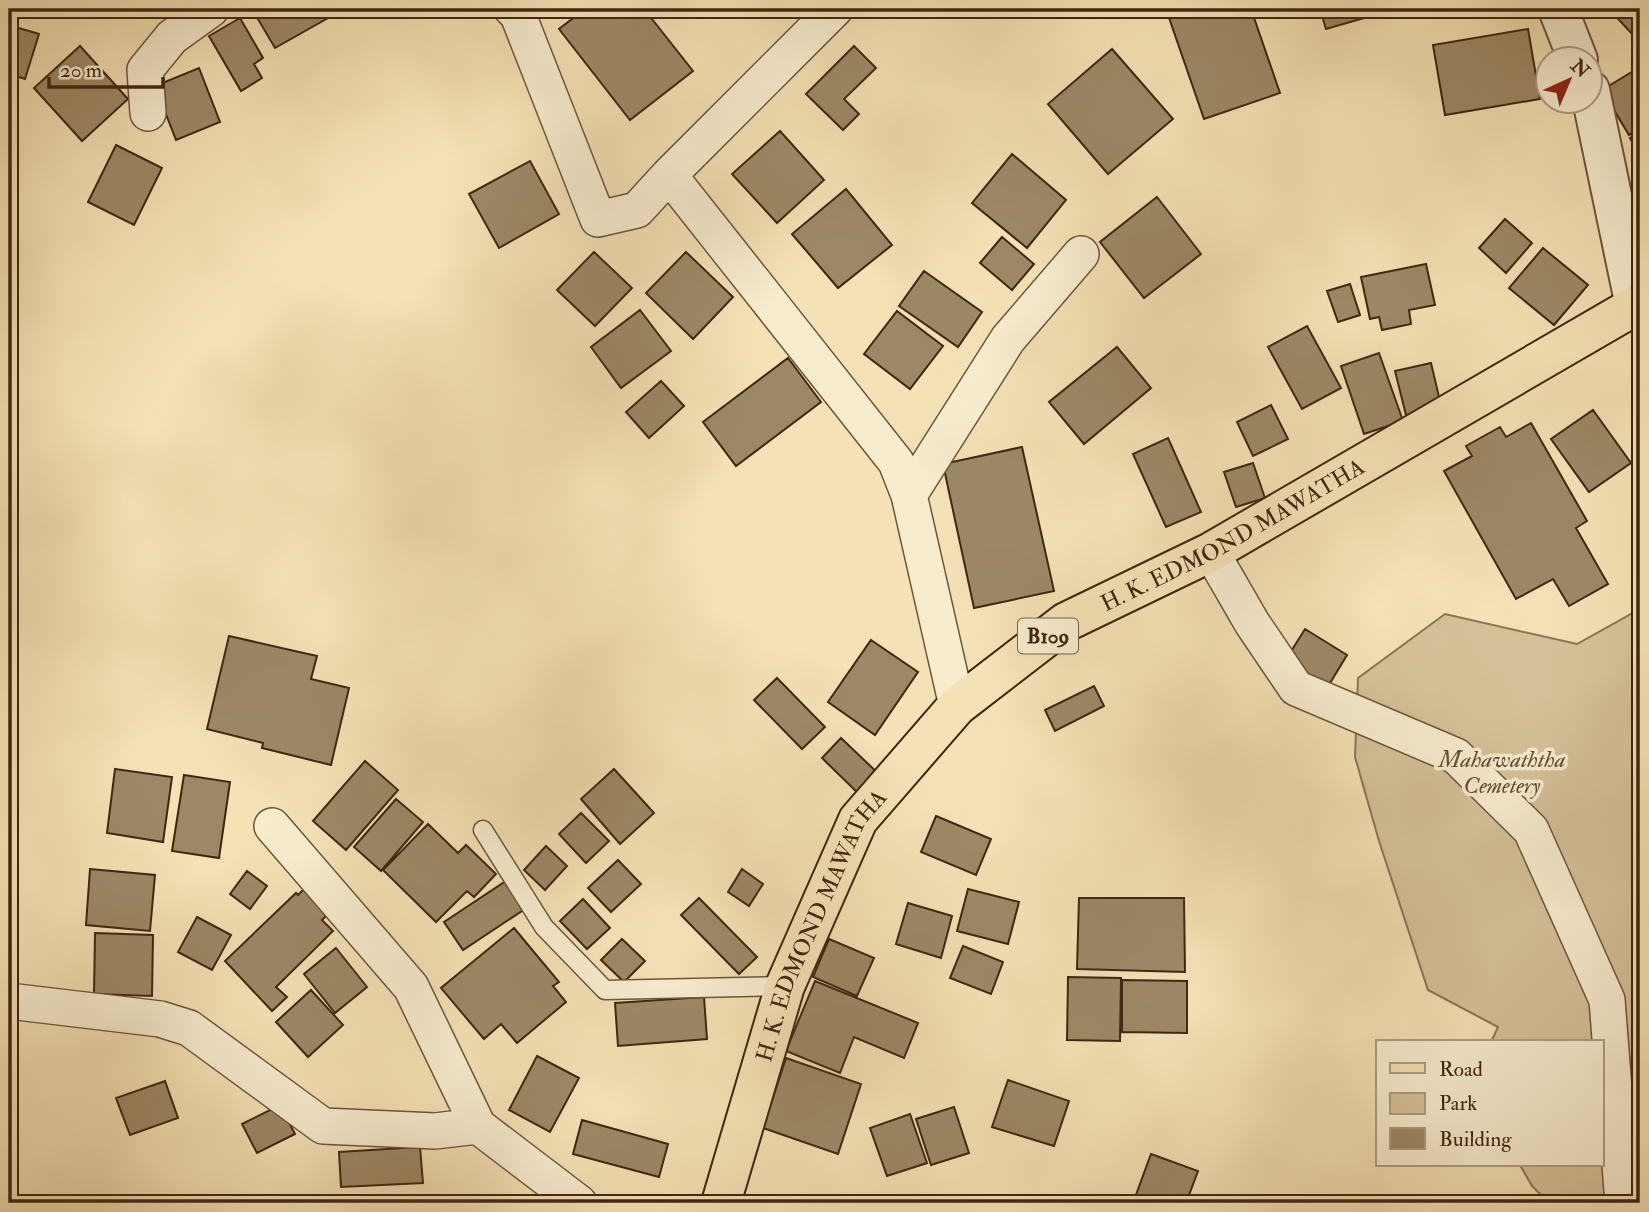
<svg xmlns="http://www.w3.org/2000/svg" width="1649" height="1212" viewBox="0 0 1649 1212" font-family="'IM FELL Double Pica',serif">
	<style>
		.green { fill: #d5c199; stroke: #8a7455; stroke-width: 2 }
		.building { fill: #9d8866; stroke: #3e2711; stroke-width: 2 }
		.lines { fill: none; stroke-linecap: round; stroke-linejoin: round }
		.service-casing { stroke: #6c563a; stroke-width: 21 }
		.minor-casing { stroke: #6c563a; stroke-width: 38 }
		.tertiary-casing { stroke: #6c563a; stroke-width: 42 }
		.primary-casing { stroke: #3e2711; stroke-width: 42 }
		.service { stroke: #f8eccf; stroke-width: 18 }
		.minor { stroke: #f8eccf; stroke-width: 35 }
		.tertiary { stroke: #f8eccf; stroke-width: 38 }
		.primary { stroke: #f4e1b5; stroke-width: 38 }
		.labels { text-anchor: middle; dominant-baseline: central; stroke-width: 7; stroke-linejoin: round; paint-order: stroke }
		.shield { fill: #f8eccf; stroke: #76624a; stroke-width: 2 }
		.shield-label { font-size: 21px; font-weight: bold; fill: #3e2711 }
		.street-label { font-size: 23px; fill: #3e2711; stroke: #f8eccf }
		.park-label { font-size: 23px; font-style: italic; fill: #644e33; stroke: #f8eccf }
	</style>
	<rect width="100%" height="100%" fill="#f4e1b5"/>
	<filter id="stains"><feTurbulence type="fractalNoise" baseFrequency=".00286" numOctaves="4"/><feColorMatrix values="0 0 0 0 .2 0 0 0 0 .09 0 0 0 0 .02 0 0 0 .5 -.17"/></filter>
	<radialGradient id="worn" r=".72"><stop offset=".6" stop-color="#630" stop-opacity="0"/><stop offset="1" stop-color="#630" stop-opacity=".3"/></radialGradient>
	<path class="green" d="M1640,609v594h-91l-17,-17 -12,-21h82v-123h-111l7,-15 -70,-37 -49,-149 -24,-84 3,-79 87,-64 132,30z"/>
	<path class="building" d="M29,9h17l-5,7z
		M252,9h92l-69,39z
		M585,9h59l49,62 -63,49 -71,-91z
		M1166,9h85l29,84 -76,26z
		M1320,9h65v3l-59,17z
		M1609,9h31v19l-7,7z
		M240,18l23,40 -9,6 8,14 -21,13 -32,-55z
		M12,26l27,8 -14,45 -16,-5z
		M1528,29l12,70 -95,16 -12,-70z
		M80,46l48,53 -46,42 -48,-53z
		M854,46l22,22 -32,31 15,15 -16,16 -37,-36z
		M1112,49l61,70 -65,55 -60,-70z
		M1640,67v61l-11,7 -27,-45z
		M199,68l21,54 -44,18 -21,-54z
		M780,131l44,49 -47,43 -45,-49z
		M1640,132v24l-10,-18z
		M116,145l46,23 -28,57 -46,-23z
		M1012,154l54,46 -39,48 -55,-45z
		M530,161l29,53 -60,34 -30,-54z
		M846,189l46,56 -54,43 -46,-54z
		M1157,197l44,57 -57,44 -44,-56z
		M1505,219l27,24 -26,30 -27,-25z
		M1002,237l32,27 -22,26 -32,-27z
		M1543,248l45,37 -34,40 -45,-37z
		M594,252l38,36 -37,38 -38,-36z
		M686,252l47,45 -40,42 -47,-46z
		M1426,264l9,41 -26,5 2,14 -29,6 -3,-13 -9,2 -9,-42z
		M924,271l58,41 -24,35 -59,-41z
		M1350,284l10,31 -22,7 -11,-31z
		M640,310l31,41 -50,37 -30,-41z
		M897,311l46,35 -33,43 -46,-35z
		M1307,326l34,62 -39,21 -34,-62z
		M1117,347l34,41 -67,56 -35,-42z
		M1379,353l24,68 -39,13 -23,-68z
		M788,358l33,44 -85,64 -33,-44z
		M1431,363l12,51 -35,9 -13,-52z
		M661,381l23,25 -35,32 -23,-26z
		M1271,405l17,34 -35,17 -16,-34z
		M1593,410l38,53 -42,29 -38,-53z
		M1531,423l56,98 -11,7 32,56 -39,22 -16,-27 -37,20 -72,-128 28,-15 -6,-10 34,-19 6,10z
		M1168,438l33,74 -35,15 -33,-73z
		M1022,447l32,144 -80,17 -31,-144z
		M1253,463l12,35 -29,9 -12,-35z
		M1305,629l42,26 -20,33 -42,-27z
		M229,636l88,20 -6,23 38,9 -18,77 -69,-17 1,-5 -56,-14z
		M871,640l47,32 -43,63 -47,-33z
		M777,678l48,49 -23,22 -48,-49z
		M1094,686l10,20 -49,25 -10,-21z
		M841,738l43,41 -20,20 -42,-41z
		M365,761l33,29 -52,60 -33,-29z
		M115,769l57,8 -9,65 -56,-9z
		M614,769l40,44 -34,31 -39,-45z
		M184,775l46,7 -11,76 -47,-7z
		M396,799l27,23 -42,49 -27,-24z
		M581,813l28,28 -23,22 -27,-29z
		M936,816l55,23 -15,36 -55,-23z
		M428,824l30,29 8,-8 30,29 -22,23 -7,-6 -31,31 -53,-52z
		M546,846l21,20 -22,24 -21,-20z
		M618,860l23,24 -30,28 -23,-24z
		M90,869l65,6 -5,56 -64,-6z
		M742,869l21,15 -14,22 -21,-14z
		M247,871l20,15 -17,23 -20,-15z
		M506,881l19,28 -62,41 -19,-28z
		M306,887l24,25 -8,8 11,11 -57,56 11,10 -15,14 -47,-50 71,-68 2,2z
		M968,889l51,13 -11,42 -51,-13z
		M699,898l58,59 -18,17 -58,-59z
		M1079,898h105l1,74 -108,-3z
		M583,899l27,29 -23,21 -27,-28z
		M908,903l44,13 -11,42 -45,-14z
		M197,917l34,18 -19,35 -34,-18z
		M514,928l45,54 -6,4 13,16 -49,41 -16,-19 -17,15 -43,-51z
		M95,933l58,2 -1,61 -58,-2z
		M622,939l23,22 -21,21 -23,-22z
		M829,939l45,19 -17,38 -44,-19z
		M963,946l40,16 -12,32 -41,-16z
		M336,948l31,39 -32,26 -31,-39z
		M1068,977l53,1 -1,63 -53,-1z
		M1122,980l65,1v52l-65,-1z
		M815,981l103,42 -14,35 -50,-21 -14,36 -54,-22z
		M311,990l32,35 -35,32 -32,-35z
		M704,997l3,42 -89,7 -3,-43z
		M537,1056l42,22 -29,54 -41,-22z
		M786,1058l75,26 -23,70 -75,-26z
		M1008,1080l61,21 -15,45 -62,-19z
		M165,1081l13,37 -48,17 -14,-37z
		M280,1105l15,29 -38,19 -15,-29z
		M954,1107l15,46 -38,12 -15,-46z
		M910,1114l17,49 -40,13 -17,-48z
		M582,1120l86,24 -9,33 -86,-23z
		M420,1147l3,36 -82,4 -2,-35z
		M1151,1154l47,17 -12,32h-53z"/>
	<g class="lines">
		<defs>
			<path id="service" d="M483,830l61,97 61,63 180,-4"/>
			<path id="minor" d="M512,9l6,6 80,204 39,-9 32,-35
				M835,9l-166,166 227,287 13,33 48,211
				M148,113l-3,-43 27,-33 39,-28
				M909,495l99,-156 73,-85
				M1211,552l41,71 44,65 160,68 75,74 76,170 16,203
				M272,826l139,161 67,139 101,77
				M9,1001l151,18 29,9 134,98 112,5 43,-5"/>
			<path id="tertiary" d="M1558,9l20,51
				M1590,90l45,216"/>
			<g id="primary">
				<path id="s1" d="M721,1203l64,-217 73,-166 99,-114 109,-84 145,-70 429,-249"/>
			</g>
		</defs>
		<use href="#service" class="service-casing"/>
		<use href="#minor" class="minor-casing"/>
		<use href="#tertiary" class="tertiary-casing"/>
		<use href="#primary" class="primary-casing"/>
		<use href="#service" class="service"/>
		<use href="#minor" class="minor"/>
		<use href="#tertiary" class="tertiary"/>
		<use href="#primary" class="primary"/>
	</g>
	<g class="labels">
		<rect class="shield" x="1018" y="618.5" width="60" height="35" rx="5"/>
		<g class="shield-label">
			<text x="1048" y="636">B109</text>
		</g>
		<g class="street-label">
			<text stroke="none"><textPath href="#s1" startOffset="884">H. K. EDMOND MAWATHA</textPath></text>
			<text stroke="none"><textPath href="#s1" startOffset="296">H. K. EDMOND MAWATHA</textPath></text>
		</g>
		<g class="park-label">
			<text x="1502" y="759">Mahawaththa<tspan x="1502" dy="26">Cemetery</tspan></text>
		</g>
	</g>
	<rect width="1649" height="1212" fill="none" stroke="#f4e1b5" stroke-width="35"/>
	<rect x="10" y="10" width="1628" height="1191" fill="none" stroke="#3e2711" stroke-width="3.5"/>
	<rect x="18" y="18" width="1614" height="1177" fill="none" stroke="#3e2711" stroke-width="2"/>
	<rect x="1376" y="1040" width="228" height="126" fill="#f8eccf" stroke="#ae9d83" stroke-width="2"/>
	<rect x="1390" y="1063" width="35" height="10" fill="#f4e1b5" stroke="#ae9d83" stroke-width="2"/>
	<text x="1439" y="1076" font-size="21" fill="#3e2711">Road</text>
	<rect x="1390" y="1093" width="35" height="21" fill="#d5c199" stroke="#ae9d83" stroke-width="2"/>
	<text x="1439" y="1110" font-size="21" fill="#3e2711">Park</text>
	<rect x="1390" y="1128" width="35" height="21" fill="#9d8866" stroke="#ae9d83" stroke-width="2"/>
	<text x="1439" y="1146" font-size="21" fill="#3e2711">Building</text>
	<g transform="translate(1569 80) rotate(44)"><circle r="33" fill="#f8eccf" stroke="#ae9d83" stroke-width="2"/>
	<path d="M0-5L12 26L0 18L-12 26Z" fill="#8f2418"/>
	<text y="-10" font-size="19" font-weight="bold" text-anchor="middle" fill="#3e2711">N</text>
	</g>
	<path d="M49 77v10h114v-10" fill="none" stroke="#3e2711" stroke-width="3.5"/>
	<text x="60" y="77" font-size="21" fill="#3e2711" stroke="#f8eccf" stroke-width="5" paint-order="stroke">20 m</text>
	<rect width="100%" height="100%" filter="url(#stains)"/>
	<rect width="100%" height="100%" fill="url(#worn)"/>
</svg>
